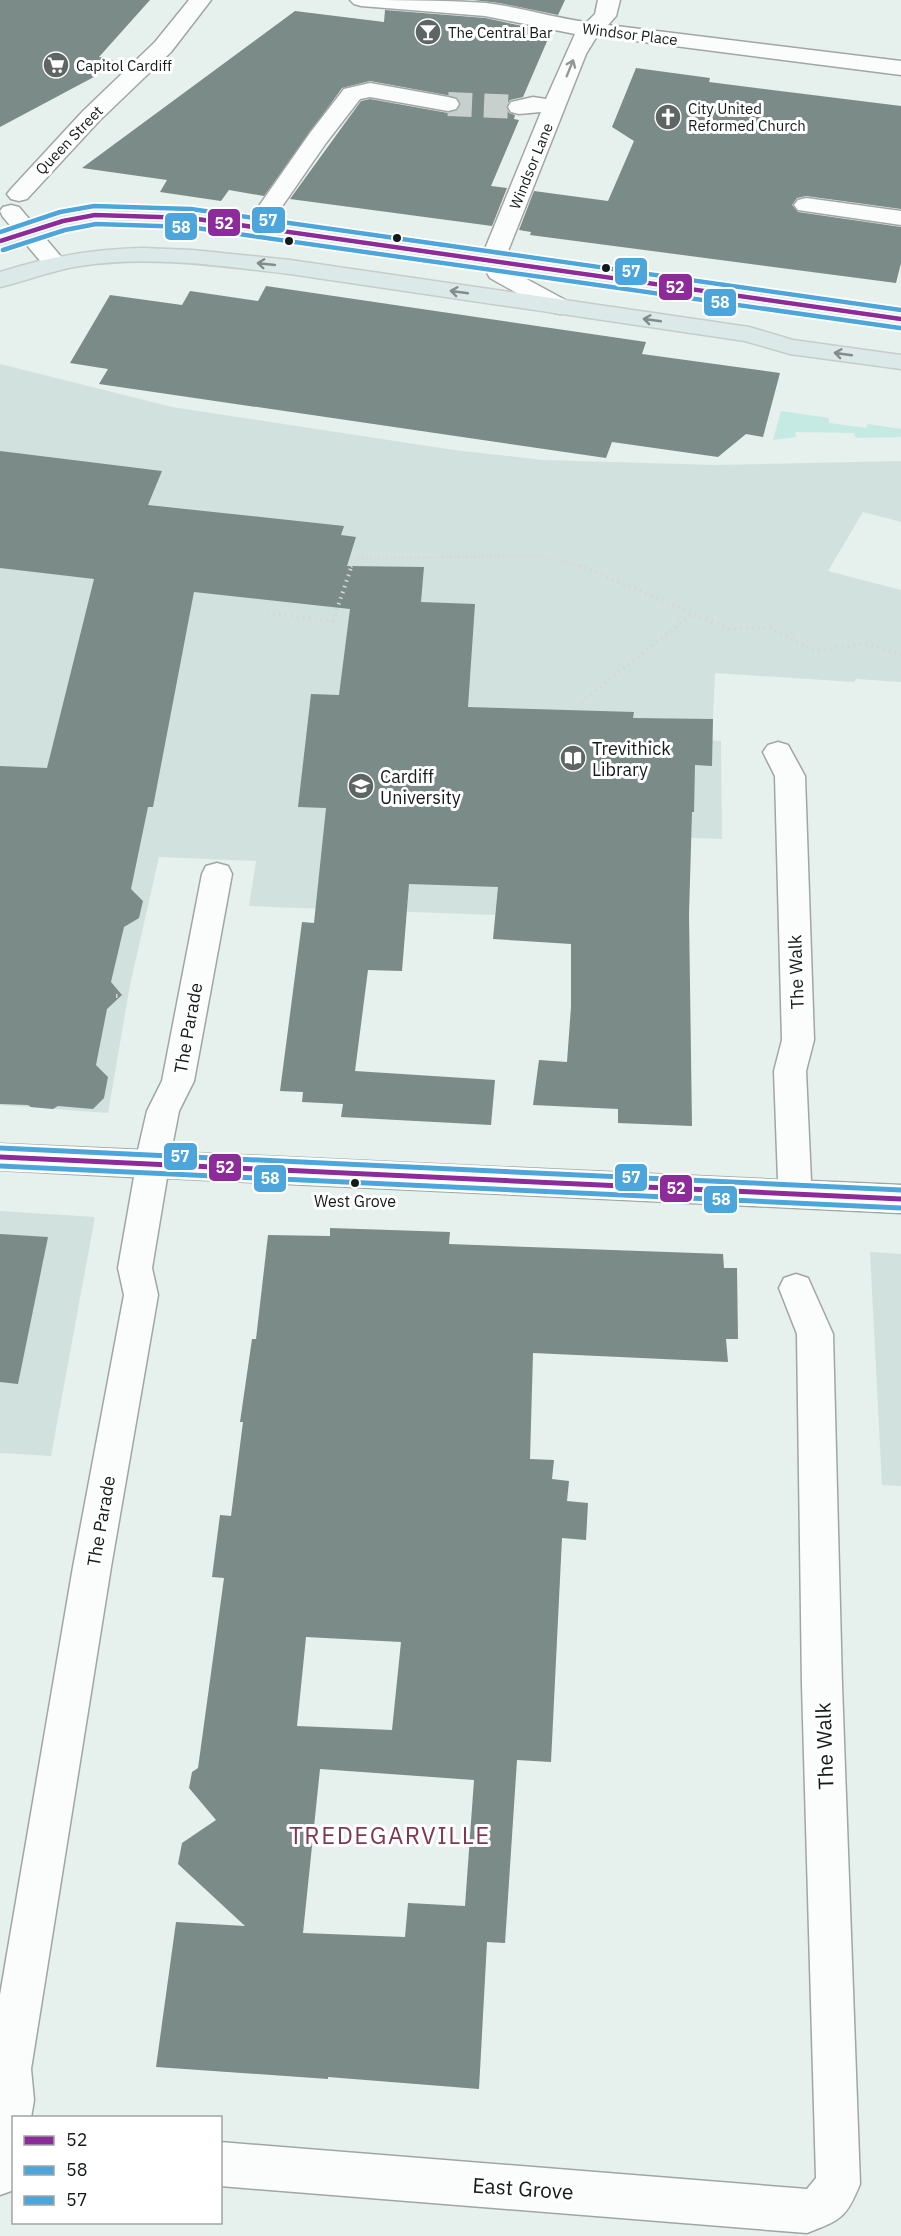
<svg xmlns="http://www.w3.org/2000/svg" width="901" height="2236" viewBox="0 0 901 2236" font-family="'IBM Plex Sans',sans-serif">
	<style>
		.built { fill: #d1e2de }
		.green { fill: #c5eae3 }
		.building { fill: #7b8b88; fill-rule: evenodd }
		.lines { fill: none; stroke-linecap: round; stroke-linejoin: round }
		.minor-tunnel { stroke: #c7d0cd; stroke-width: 24; stroke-dasharray: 24 12; stroke-linecap: butt }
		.minor-casing { stroke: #a0a6a4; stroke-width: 3 }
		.major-casing { stroke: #c7cccb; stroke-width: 3 }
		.path-far1 { stroke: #d5d7d7; stroke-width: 3; stroke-dasharray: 1 3; stroke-linecap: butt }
		.path { stroke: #d5d7d7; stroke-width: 4; stroke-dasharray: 1.5 4.5; stroke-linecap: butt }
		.minor { fill: #fbfdfc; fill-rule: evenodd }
		.major { fill: #dbeae8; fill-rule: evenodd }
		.bus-1-far1-casing { stroke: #fff; stroke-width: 8 }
		.bus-1-casing { stroke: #fff; stroke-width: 10 }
		.bus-2-far1-casing { stroke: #fff; stroke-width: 8 }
		.bus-2-casing { stroke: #fff; stroke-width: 10 }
		.bus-3-far1-casing { stroke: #fff; stroke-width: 8 }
		.bus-3-casing { stroke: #fff; stroke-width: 10 }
		.bus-1-far1 { stroke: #8c2b99; stroke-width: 4.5 }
		.bus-1 { stroke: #8c2b99; stroke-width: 5 }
		.bus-2-far1 { stroke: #4da6db; stroke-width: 4.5 }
		.bus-2 { stroke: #4da6db; stroke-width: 5 }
		.bus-3-far1 { stroke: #4da6db; stroke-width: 4.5 }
		.bus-3 { stroke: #4da6db; stroke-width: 5 }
		.oneway { stroke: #949796 }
		.oneway2 { stroke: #828d8b }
		.bus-dot { fill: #151b19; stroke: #fff; stroke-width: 2 }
		.labels { text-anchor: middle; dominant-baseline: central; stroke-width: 6; stroke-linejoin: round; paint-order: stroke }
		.far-poi-label { font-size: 15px; fill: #151b19; stroke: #fff; text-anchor: start }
		.far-street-label { font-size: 15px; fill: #151b19; stroke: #fff }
		.bus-label { font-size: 16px; fill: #151b19; stroke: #fff }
		.poi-label { font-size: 18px; fill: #151b19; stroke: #fff; text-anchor: start }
		.street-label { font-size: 18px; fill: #151b19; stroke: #fff }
		.near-street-label { font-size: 21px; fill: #151b19; stroke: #fff }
		.near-neighbourhood-label { font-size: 24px; letter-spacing: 1.5px; fill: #7e384f; stroke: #fff }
		.line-badge { stroke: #fff; stroke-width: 2 }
		.badge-label { font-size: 16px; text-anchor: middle; font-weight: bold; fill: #fff }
	</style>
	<rect width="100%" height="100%" fill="#e6f0ed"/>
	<path class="built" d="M0,364l172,43 282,43 89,10 174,5 184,-4v61l-38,-10 -35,59 73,19v92l-45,-3 -2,3 -139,-9 -3,67 9,1 1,98 -216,-8 -11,84 -246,-9 7,-45 -97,-4 -29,128 -22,128 -108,-8z
		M0,1211l95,6 -44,239 -51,-3z
		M870,1252l31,2v232l-19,-1z"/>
	<path class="green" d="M781,411l48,7v5l37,5 1,-4 34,5v8l-45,1 -2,-5 -59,-1 1,5 -23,3z"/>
	<path class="building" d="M0,0h150l-51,57 23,5 -122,65z
		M473,0h92l-7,15 -59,-12z
		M385,10l100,8 66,14 -28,65 -13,3 -4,6 3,7 6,2 -1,4 5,1 -28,66 16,2 -15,38 -202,-27 71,-98 9,-2 78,14 9,-2 4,-6 -4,-8 -87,-16 -28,7 -78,108 -35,-6 -8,11 -61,-9 7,-12 -85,-12 213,-157 89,11z
		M636,68l74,10 -1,4 192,24v103l-95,-13 -9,2 -5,7 6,7 103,15v36l-5,20 -366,-48 1,-3 -12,-2 15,-39 74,10 26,-60 -22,-14z
		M266,286l380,56 -4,12 138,19 -17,64 -17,-3 -28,23 -106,-15 -6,16 -507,-74 9,-15 -38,-6 40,-68 72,10 8,-14 68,10z
		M0,451l162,20 -14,34 196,21 -3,9 15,2 -9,29 77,1 -3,35 54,2 -7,103 166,5 -1,6 80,1 -1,47 -17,-1 -1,47h-2l-3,102 3,212 -74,-3v-14l-85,-4 6,-45 28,2 4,-55v-63l-78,-5 5,-52 -89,-3 -7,87 -34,-1 -13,101 140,9 -4,45 -150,-8 2,-13 -41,-2 1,-10 -23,-1 22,-169 12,1 12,-115 -28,-1 13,-113 28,1 11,-86 -156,-17 -40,210 -1,5h-5l-17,82 12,12 -4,17 -15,9 -13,55 11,13 -15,14 -11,56 12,12 -4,21 -11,11 -35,-3 -5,3 -22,-2 -3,-2 -28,-1v-338l47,2 47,-189 -94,-11z
		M330,1228l120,4 -1,12 274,10 1,14h13l1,71h-12l2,23 -195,-9 -3,106 24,1 -2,19 17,2 -2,20 21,2 -2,37 -24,-2 -11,224 -34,-2 -12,183 -18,-1 -8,147 -151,-12v2l-172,-12 20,-145 69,4 -67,-62 4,-21 34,-23 -27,-32 3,-16 6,-4 26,-190 -12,-1 8,-62 11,1 12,-94h-3l12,-83h4l12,-104 62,1zM306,1637l95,5 -9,88 -95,-4zM320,1769l154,11 -9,126 -57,-3 -3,34 -102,-4z
		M0,1234l48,3 -30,147 -18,-2z"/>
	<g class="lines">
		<path class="minor-tunnel" d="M448,104l71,3"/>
		<defs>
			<path id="minor" d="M189,0h22l-40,52 -72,69 -72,78 -8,2 -8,-2 -4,-5 4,-5 72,-78 72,-69z
				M350,0c45,0 91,0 136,3 34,4 67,15 101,19l8,-8 3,-14h22l-4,16 -8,9 293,36v14l-304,-39 -11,18 -82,207 4,8 61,33 3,5 -3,5 -9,2 -9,-2 -61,-34 -10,-17 61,-149 -22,2 -8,-2 -3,-5 3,-5 22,-5 13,2 29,-65 -90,-18 -124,-10 -7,-2z
				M370,83l78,14 8,2 3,5 -3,5 -8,2 -78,-14 -10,2 -34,44 -61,88 -8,2 -8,-2 -4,-5 65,-93 34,-44z
				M806,198l95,13v14l-103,-15 -4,-5 4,-5z
				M11,205l8,2 44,52 4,5 -4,5 -8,2 -8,-2 -44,-52 -3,-6 3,-4z
				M778,742l10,3 17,31 9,264 -8,31 5,110 90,4v28l-734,-35 -15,90 6,27 -47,272 -80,502 3,31 -3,18h-17v72l-14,5v-200l73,-428 51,-272 -6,-27 16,-91 -134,-7v-26l138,6 9,-39 15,-30 40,-207 4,-8 11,-3 11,3 4,8 -38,207 -15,30 -8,41 607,28 -4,-109 8,-31 -7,-264 -12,-24 5,-7z
				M796,1274l12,4 25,56 9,351 18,499c-14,35 -20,36 -53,49l-587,-47v-44l587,47 9,-11 -14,-493 -5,-351 -18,-46 5,-10z"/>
			<path id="major" d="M95,208l95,3 711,101v14l-711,-101 -95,-3 -28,5 -67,21v-15l55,-17z
				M142,248l50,2 98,10 459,67 44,13 108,15v14l-111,-15 -45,-13 -455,-67c-69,-8 -141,-19 -210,-8 -28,4 -53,15 -80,21v-15c47,-15 93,-23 142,-24z"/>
		</defs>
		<use href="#minor" class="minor-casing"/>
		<use href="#major" class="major-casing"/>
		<path class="path-far1" d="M351,567l7,-9 184,-2 40,11"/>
		<path class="path" d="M579,565l150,64 42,-1 43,23 51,-7 36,10
			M267,613l66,8 19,-56
			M581,702l112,-89
			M116,996h12"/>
		<use href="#minor" class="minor"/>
		<use href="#major" class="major"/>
		<defs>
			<path id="bus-1-far1" d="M0,241l63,-20 32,-6 95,3 711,101"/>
			<path id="bus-1" d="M0,1157l901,42"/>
			<path id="bus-2-far1" d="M3,250l62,-20 31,-6 93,3 711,101"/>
			<path id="bus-2" d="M0,1166l901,42"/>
			<path id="bus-3-far1" d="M0,232l60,-20 34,-6 97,3 710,101"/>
			<path id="bus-3" d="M0,1148l901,42"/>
		</defs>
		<use href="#bus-1-far1" class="bus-1-far1-casing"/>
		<use href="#bus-1" class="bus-1-casing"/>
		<use href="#bus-2-far1" class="bus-2-far1-casing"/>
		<use href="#bus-2" class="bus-2-casing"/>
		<use href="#bus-3-far1" class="bus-3-far1-casing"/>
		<use href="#bus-3" class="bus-3-casing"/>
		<use href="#bus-1-far1" class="bus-1-far1"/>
		<use href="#bus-1" class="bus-1"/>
		<use href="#bus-2-far1" class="bus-2-far1"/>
		<use href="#bus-2" class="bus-2"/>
		<use href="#bus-3-far1" class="bus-3-far1"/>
		<use href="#bus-3" class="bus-3"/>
	</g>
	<defs><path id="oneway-shaft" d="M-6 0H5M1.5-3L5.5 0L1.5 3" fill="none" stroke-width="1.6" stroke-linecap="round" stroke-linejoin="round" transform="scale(1.5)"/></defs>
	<use class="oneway" href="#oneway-shaft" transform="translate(570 68) rotate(-68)"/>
	<g class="oneway2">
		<use href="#oneway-shaft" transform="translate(266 264) rotate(-174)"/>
		<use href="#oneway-shaft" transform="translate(459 292) rotate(-172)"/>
		<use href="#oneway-shaft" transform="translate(652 320) rotate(-172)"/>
		<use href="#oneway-shaft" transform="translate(843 354) rotate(-172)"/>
	</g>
	<defs>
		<symbol id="bar-disc" viewBox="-11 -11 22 22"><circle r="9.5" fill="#5e6663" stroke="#fff"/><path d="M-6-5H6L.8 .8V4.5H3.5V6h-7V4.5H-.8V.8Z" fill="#fff"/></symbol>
		<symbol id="supermarket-disc" viewBox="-11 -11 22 22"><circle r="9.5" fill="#5e6663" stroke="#fff"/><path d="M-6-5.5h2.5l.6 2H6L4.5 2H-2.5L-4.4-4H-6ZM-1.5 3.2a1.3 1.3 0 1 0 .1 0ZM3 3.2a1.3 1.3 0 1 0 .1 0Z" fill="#fff"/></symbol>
		<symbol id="church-disc" viewBox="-11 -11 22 22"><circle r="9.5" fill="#5e6663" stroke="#fff"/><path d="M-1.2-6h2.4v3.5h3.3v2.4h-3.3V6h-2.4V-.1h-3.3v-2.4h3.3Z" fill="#fff"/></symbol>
		<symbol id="library-disc" viewBox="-11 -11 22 22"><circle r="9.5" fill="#5e6663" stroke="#fff"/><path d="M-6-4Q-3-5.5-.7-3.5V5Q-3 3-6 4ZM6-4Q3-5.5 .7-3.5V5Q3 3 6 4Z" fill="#fff"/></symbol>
		<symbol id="university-disc" viewBox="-11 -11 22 22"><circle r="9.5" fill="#5e6663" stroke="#fff"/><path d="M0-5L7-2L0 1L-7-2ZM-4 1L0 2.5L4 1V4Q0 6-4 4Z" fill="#fff"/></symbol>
	</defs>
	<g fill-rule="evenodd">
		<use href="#bar-disc" x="413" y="17" width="30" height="30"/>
		<use href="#supermarket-disc" x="41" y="50" width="30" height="30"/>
		<use href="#church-disc" x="653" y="102" width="30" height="30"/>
		<use href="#library-disc" x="558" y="743" width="30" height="30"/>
		<use href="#university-disc" x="346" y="771" width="30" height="30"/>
	</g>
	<g class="bus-dot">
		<circle cx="397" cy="238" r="5"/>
		<circle cx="289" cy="241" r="5"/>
		<circle cx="606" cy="268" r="5"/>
		<circle cx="355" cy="1183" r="5"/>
	</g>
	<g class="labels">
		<g class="far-poi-label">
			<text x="448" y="32">The Central Bar</text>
			<text x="76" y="65">Capitol Cardiff</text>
			<text x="688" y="108">City United<tspan x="688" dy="17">Reformed Church</tspan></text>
		</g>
		<g class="far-street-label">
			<text transform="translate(630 34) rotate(7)">Windsor Place</text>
			<text transform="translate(69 140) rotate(-46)">Queen Street</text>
			<text transform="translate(531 166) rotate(-68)">Windsor Lane</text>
		</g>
		<g class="bus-label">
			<text x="355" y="1201">West Grove</text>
		</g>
		<g class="poi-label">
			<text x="592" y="748">Trevithick<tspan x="592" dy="21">Library</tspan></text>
			<text x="380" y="776">Cardiff<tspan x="380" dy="21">University</tspan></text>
		</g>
		<g class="street-label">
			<text transform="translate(796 972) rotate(-92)">The Walk</text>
			<text transform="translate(188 1028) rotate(-80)">The Parade</text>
			<text transform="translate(101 1521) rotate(-80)">The Parade</text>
		</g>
		<g class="near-street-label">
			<text transform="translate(824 1746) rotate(-92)">The Walk</text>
			<text transform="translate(523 2188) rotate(4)">East Grove</text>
		</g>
		<g class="near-neighbourhood-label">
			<text x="390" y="1835">TREDEGARVILLE</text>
		</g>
	</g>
	<g class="line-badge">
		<rect x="251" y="206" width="35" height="28" rx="6" fill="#4da6db"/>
		<rect x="207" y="208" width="34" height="29" rx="6" fill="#8c2b99"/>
		<rect x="164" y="212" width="34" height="29" rx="6" fill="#4da6db"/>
		<rect x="614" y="257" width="34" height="29" rx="6" fill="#4da6db"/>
		<rect x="658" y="273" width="35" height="28" rx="6" fill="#8c2b99"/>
		<rect x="703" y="288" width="34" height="29" rx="6" fill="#4da6db"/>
		<rect x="163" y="1142" width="35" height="29" rx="6" fill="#4da6db"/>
		<rect x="208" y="1153" width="34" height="29" rx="6" fill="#8c2b99"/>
		<rect x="614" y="1163" width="34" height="29" rx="6" fill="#4da6db"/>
		<rect x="253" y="1164" width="34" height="29" rx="6" fill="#4da6db"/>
		<rect x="659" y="1174" width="34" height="29" rx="6" fill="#8c2b99"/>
		<rect x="703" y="1185" width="35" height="29" rx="6" fill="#4da6db"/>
	</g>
	<g class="badge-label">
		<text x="268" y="226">57</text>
		<text x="224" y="229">52</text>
		<text x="181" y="233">58</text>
		<text x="631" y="277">57</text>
		<text x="675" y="293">52</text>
		<text x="720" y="308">58</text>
		<text x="180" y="1162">57</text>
		<text x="225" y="1173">52</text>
		<text x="631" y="1183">57</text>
		<text x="270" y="1184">58</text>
		<text x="676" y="1194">52</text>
		<text x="721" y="1205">58</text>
	</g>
	<rect x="12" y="2116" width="210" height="108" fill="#ffffff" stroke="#a1a4a3" stroke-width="1.5"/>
	<rect x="24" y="2136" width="30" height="9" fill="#8c2b99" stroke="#a1a4a3" stroke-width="1.5"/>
	<text x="66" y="2146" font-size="18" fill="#151b19">52</text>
	<rect x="24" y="2166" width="30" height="9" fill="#4da6db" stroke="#a1a4a3" stroke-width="1.5"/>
	<text x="66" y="2176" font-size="18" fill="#151b19">58</text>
	<rect x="24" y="2196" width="30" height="9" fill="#4da6db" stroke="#a1a4a3" stroke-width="1.5"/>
	<text x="66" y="2206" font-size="18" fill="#151b19">57</text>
</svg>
